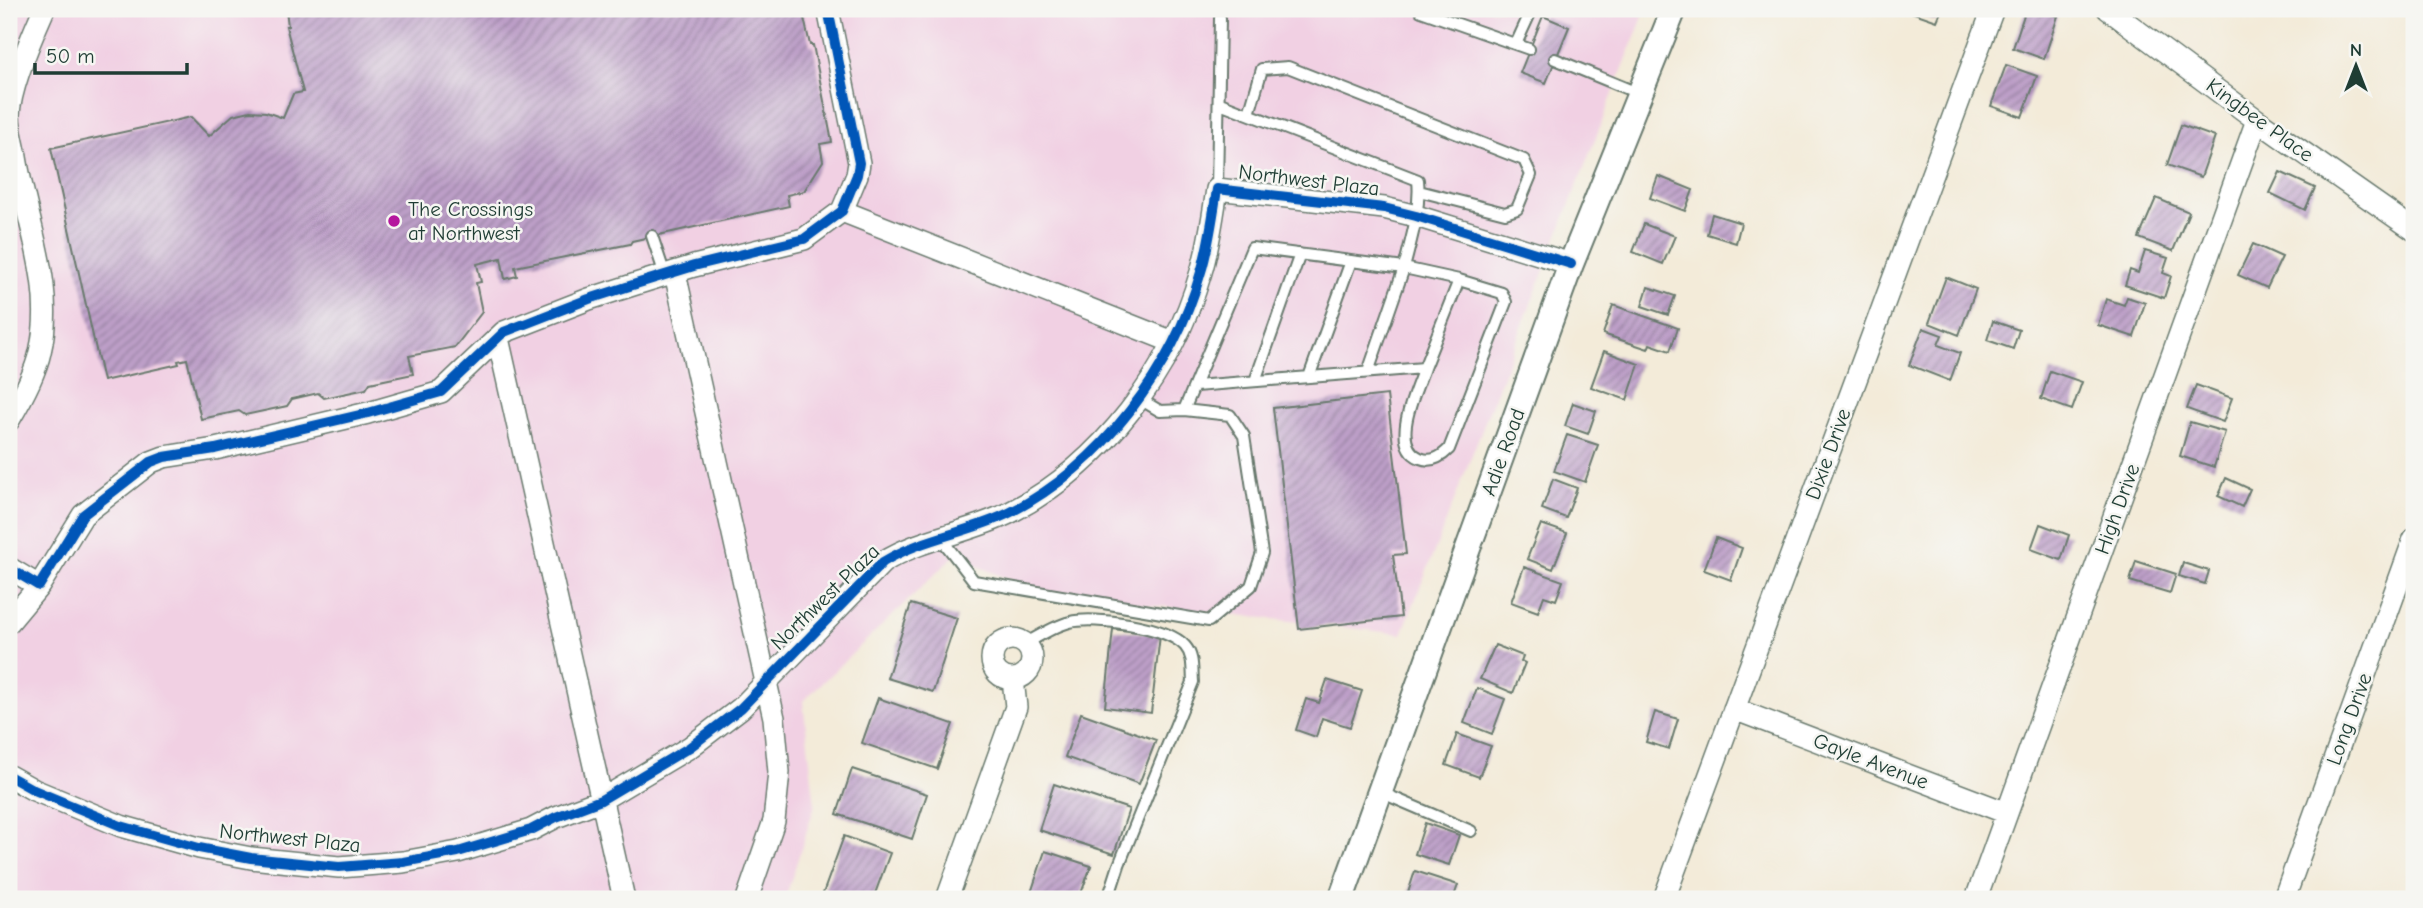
<svg xmlns="http://www.w3.org/2000/svg" width="2423" height="908" viewBox="0 0 2423 908" font-family="'Comic Neue',sans-serif">
	<style>
		.built { fill: #f1d0e3 }
		.building { fill: url(#building-hatch) }
		.lines { fill: none; stroke-linecap: round; stroke-linejoin: round }
		.service-casing { stroke: #697a6e; stroke-width: 14 }
		.minor-casing { stroke: #697a6e; stroke-width: 24 }
		.tertiary-casing { stroke: #697a6e; stroke-width: 28 }
		.service { stroke: #fff; stroke-width: 10 }
		.minor { stroke: #fff; stroke-width: 21 }
		.tertiary { stroke: #fff; stroke-width: 24 }
		.cycleway-casing { stroke: #f6f6f2; stroke-width: 15 }
		.cycleway { stroke: #0057b8; stroke-width: 10 }
		.poi-dot { fill: #b5179e; stroke: #f6f6f2; stroke-width: 2.5 }
		.labels { text-anchor: middle; dominant-baseline: central; stroke-width: 5; stroke-linejoin: round; paint-order: stroke }
		.street-label { font-size: 21px; fill: #1f3d34; stroke: #f6f6f2 }
		.poi-label { font-size: 21px; fill: #1f3d34; stroke: #f6f6f2; text-anchor: start }
	</style>
	<defs>
		<pattern id="building-hatch" width="6" height="6" patternUnits="userSpaceOnUse" patternTransform="scale(1.75)"><rect width="6" height="6" fill="#bd9fc8"/><path d="M-1 1l2-2M0 6l6-6M5 7l2-2" fill="none" stroke="#9983a3"/></pattern>
	</defs>
	<rect width="100%" height="100%" fill="#f6f6f2"/>
	<filter id="ink" filterUnits="userSpaceOnUse"><feTurbulence type="fractalNoise" baseFrequency=".0143" numOctaves="2"/><feDisplacementMap in="SourceGraphic" scale="14" xChannelSelector="R" yChannelSelector="G"/><feConvolveMatrix kernelMatrix="1 2 1 2 8 2 1 2 1" color-interpolation-filters="sRGB"/></filter>
	<filter id="wash" filterUnits="userSpaceOnUse"><feTurbulence type="fractalNoise" baseFrequency=".00686" numOctaves="4" result="noise"/><feDisplacementMap in="SourceGraphic" scale="28" xChannelSelector="R" yChannelSelector="G"/><feGaussianBlur stdDeviation="1.57" result="paint"/><feColorMatrix in="noise" values="0 0 0 0 0 0 0 0 0 0 0 0 0 0 0 0 0 1.4 0 .05"/><feComposite in="paint" operator="in"/></filter>
	<g filter="url(#wash)">
		<rect width="100%" height="100%" fill="#f3ebd9"/>
		<path class="built" d="M9,9h1637l-244,625 -363,-42 -85,-36 -151,145 12,104 -30,94h-776z"/>
		<g id="blocks">
			<path class="building" d="M286,9h516l8,36h3l19,97 -12,2 3,17 -19,30 -17,4 2,11 -157,35 -2,3 -115,23 2,9 -12,3 -4,-21 -24,6 4,18 -5,1 6,29 -27,35 -46,9 4,18 -43,9 -4,6 -42,9 -6,-5 -26,6 -5,7 -42,9 -6,-4 -38,8 -14,-60 -9,2 1,3 -76,17 -52,-233 140,-31 18,19 24,-21 17,-4 16,1 17,6 10,-24 10,-2 -17,-66h2z
				M1912,9h30l-5,12 -26,-9z
				M2026,9h10l22,7 -14,43 -31,-11z
				M1543,16l26,11 -23,56 -26,-10z
				M2006,65l31,11 -15,41 -31,-11z
				M2181,125l34,12 -14,40 -34,-12z
				M2280,172l35,16 -10,22 -35,-17z
				M1658,176l35,14 -8,21 -35,-13z
				M2156,198l33,14 -16,39 -34,-13z
				M1712,214l29,9 -5,20 -29,-9z
				M1644,224l31,12 -12,28 -30,-12z
				M2253,244l29,13 -15,31 -29,-13z
				M2145,251l23,7 -5,15 8,3 -7,22 -39,-13 5,-15 8,3z
				M1946,277l30,12 -17,46 -30,-12z
				M1648,287l27,9 -7,19 -26,-9z
				M2127,297l18,6 -11,34 -36,-12 8,-26 18,6z
				M1613,305l65,23 -8,23 -20,-7 -2,5 -45,-15z
				M1993,321l26,9 -6,19 -26,-9z
				M1923,328l19,7 -4,10 22,8 -10,28 -41,-16z
				M1604,351l35,13 -12,36 -36,-13z
				M2050,371l32,11 -10,28 -31,-11z
				M2196,385l36,13 -9,24 -36,-13z
				M1387,395l19,159 -13,1 8,62 -102,12 -26,-221z
				M1573,403l23,8 -8,23 -23,-8z
				M2190,422l35,10 -11,35 -34,-11z
				M1567,435l31,10 -13,37 -31,-11z
				M2226,478l24,11 -8,18 -24,-11z
				M1553,479l24,9 -11,30 -24,-9z
				M1541,524l26,9 -14,36 -26,-10z
				M2040,524l29,11 -8,25 -30,-11z
				M1716,538l26,10 -11,32 -27,-10z
				M2136,561l40,13 -6,19 -40,-12z
				M2183,563l26,8 -4,13 -26,-8z
				M1524,567l39,14 -7,19 -12,-4 -6,16 -27,-10z
				M911,604l46,14 -24,74 -46,-14z
				M1113,629l47,6 -9,78 -46,-6z
				M1495,645l28,11 -2,5 4,2 -12,30 -33,-14z
				M1327,680l35,11 -12,36 -28,-9 -6,19 -20,-7 10,-31 13,4z
				M1477,688l28,11 -13,35 -28,-11z
				M878,698l75,26 -16,45 -75,-26z
				M1655,712l23,7 -9,30 -23,-7z
				M1081,713l75,27 -17,44 -74,-27z
				M1457,734l34,12 -12,31 -33,-12z
				M852,769l75,25 -15,45 -75,-25z
				M1054,784l75,25 -15,45 -75,-24z
				M1425,823l34,12 -10,30 -34,-11z
				M844,836l46,17 -17,46h-52z
				M1045,851l46,15 -12,33h-50z
				M1415,871l43,14 -5,14h-34l-12,-3z"/>
		</g>
	</g>
	<g filter="url(#ink)">
		<use href="#blocks" fill-opacity="0" stroke="#697a6e" stroke-width="2"/>
		<g class="lines">
			<defs>
				<path id="service" d="M1421,9v2l108,38
					M1516,44l16,-35
					M1555,59l85,35
					M1249,114l13,-45 26,-2 236,93 7,15 -14,34 -12,4 -86,-22
					M1217,189l3,-171
					M652,236l13,39
					M1368,372l36,-104 55,12 43,13 4,9 -57,147c-8,8 -17,14 -29,9 -31,-13 -4,-67 4,-90
					M1309,377l42,-116
					M1255,381l45,-127
					M1195,386l229,-18 35,-88
					M1138,398l22,13 24,-1 68,-162 152,20c7,-28 17,-59 14,-88l-198,-77
					M940,537l34,44 235,40 42,-35 11,-33 -18,-117 -14,-21 -46,-5
					M1025,644c14,-8 29,-18 45,-22 25,-6 97,4 115,24 9,10 7,24 8,36l-74,183 -11,34
					M1380,792l91,39"/>
				<path id="minor" d="M2108,9l149,111 157,110
					M842,211l331,131
					M675,273l99,445 5,54 -5,49 -27,78
					M498,338l126,561
					M9,420c12,-20 26,-45 31,-68 16,-65 -14,-131 -24,-195 -2,-13 -7,-28 -7,-42 1,-28 23,-79 35,-106
					M9,568l30,18 44,-71 68,-53 13,-5 51,-8 153,-36 73,-21 63,-60 85,-33 50,-16 55,-17 110,-27 38,-28 15,-36 2,-12 -31,-154
					M9,622l30,-36
					M992 659a20 20 0 1 1 40 0a20 20 0 1 1-40 0Z
					M1734,709l273,104
					M9,776l25,14 87,36 78,22 52,10 88,9 64,-5 55,-10 73,-22 25,-13 45,-17 89,-53 51,-39 142,-146c40,-25 87,-29 128,-50 91,-47 162,-142 190,-240 8,-26 12,-56 16,-83l167,19 32,8 155,48
					M947,899l69,-192 -3,-28
					M1664,899l329,-890
					M1976,899l281,-779
					M2284,899l130,-360"/>
				<path id="tertiary" d="M1341,899l230,-635 103,-255"/>
			</defs>
			<use href="#service" class="service-casing"/>
			<use href="#minor" class="minor-casing"/>
			<use href="#tertiary" class="tertiary-casing"/>
			<use href="#service" class="service"/>
			<use href="#minor" class="minor"/>
			<use href="#tertiary" class="tertiary"/>
			<defs>
				<path id="cycleway" d="M9,568l30,18 44,-71 68,-53 13,-5 51,-8 153,-36 73,-21 63,-60 85,-33 50,-16 55,-17 110,-27 38,-28 15,-36 2,-12 -31,-154
					M9,776l25,14 87,36 78,22 52,10 88,9 64,-5 55,-10 73,-22 25,-13 45,-17 89,-53 51,-39 142,-146c40,-25 87,-29 128,-50 91,-47 162,-142 190,-240 8,-26 12,-56 16,-83l167,19 32,8 155,48"/>
			</defs>
			<use href="#cycleway" class="cycleway-casing"/>
			<use href="#cycleway" class="cycleway"/>
		</g>
	</g>
	<circle class="poi-dot" cx="394" cy="221" r="7"/>
	<g class="labels">
		<g class="street-label">
			<text transform="translate(2260 120) rotate(36)">Kingbee Place</text>
			<text transform="translate(1309 180) rotate(7)">Northwest Plaza</text>
			<text transform="translate(1503 452) rotate(-70)">Adie Road</text>
			<text transform="translate(1828 454) rotate(-70)">Dixie Drive</text>
			<text transform="translate(2117 509) rotate(-70)">High Drive</text>
			<text transform="translate(825 597) rotate(-44)">Northwest Plaza</text>
			<text transform="translate(2349 719) rotate(-70)">Long Drive</text>
			<text transform="translate(1871 761) rotate(21)">Gayle Avenue</text>
			<text transform="translate(290 838) rotate(6)">Northwest Plaza</text>
		</g>
		<g class="poi-label">
			<text x="408" y="209">The Crossings<tspan x="408" dy="24">at Northwest</tspan></text>
		</g>
	</g>
	<rect width="2423" height="908" fill="none" stroke="#f6f6f2" stroke-width="35"/>
	<g transform="translate(2356 66)" stroke="#f6f6f2" stroke-width="5" paint-order="stroke">
	<path d="M0-5L12 26L0 18L-12 26Z" fill="#1f3d34"/>
	<text y="-10" font-size="19" font-weight="bold" text-anchor="middle" fill="#1f3d34">N</text>
	</g>
	<path d="M35 63v10h152v-10" fill="none" stroke="#1f3d34" stroke-width="3.5"/>
	<text x="46" y="63" font-size="21" fill="#1f3d34" stroke="#f6f6f2" stroke-width="5" paint-order="stroke">50 m</text>
</svg>
